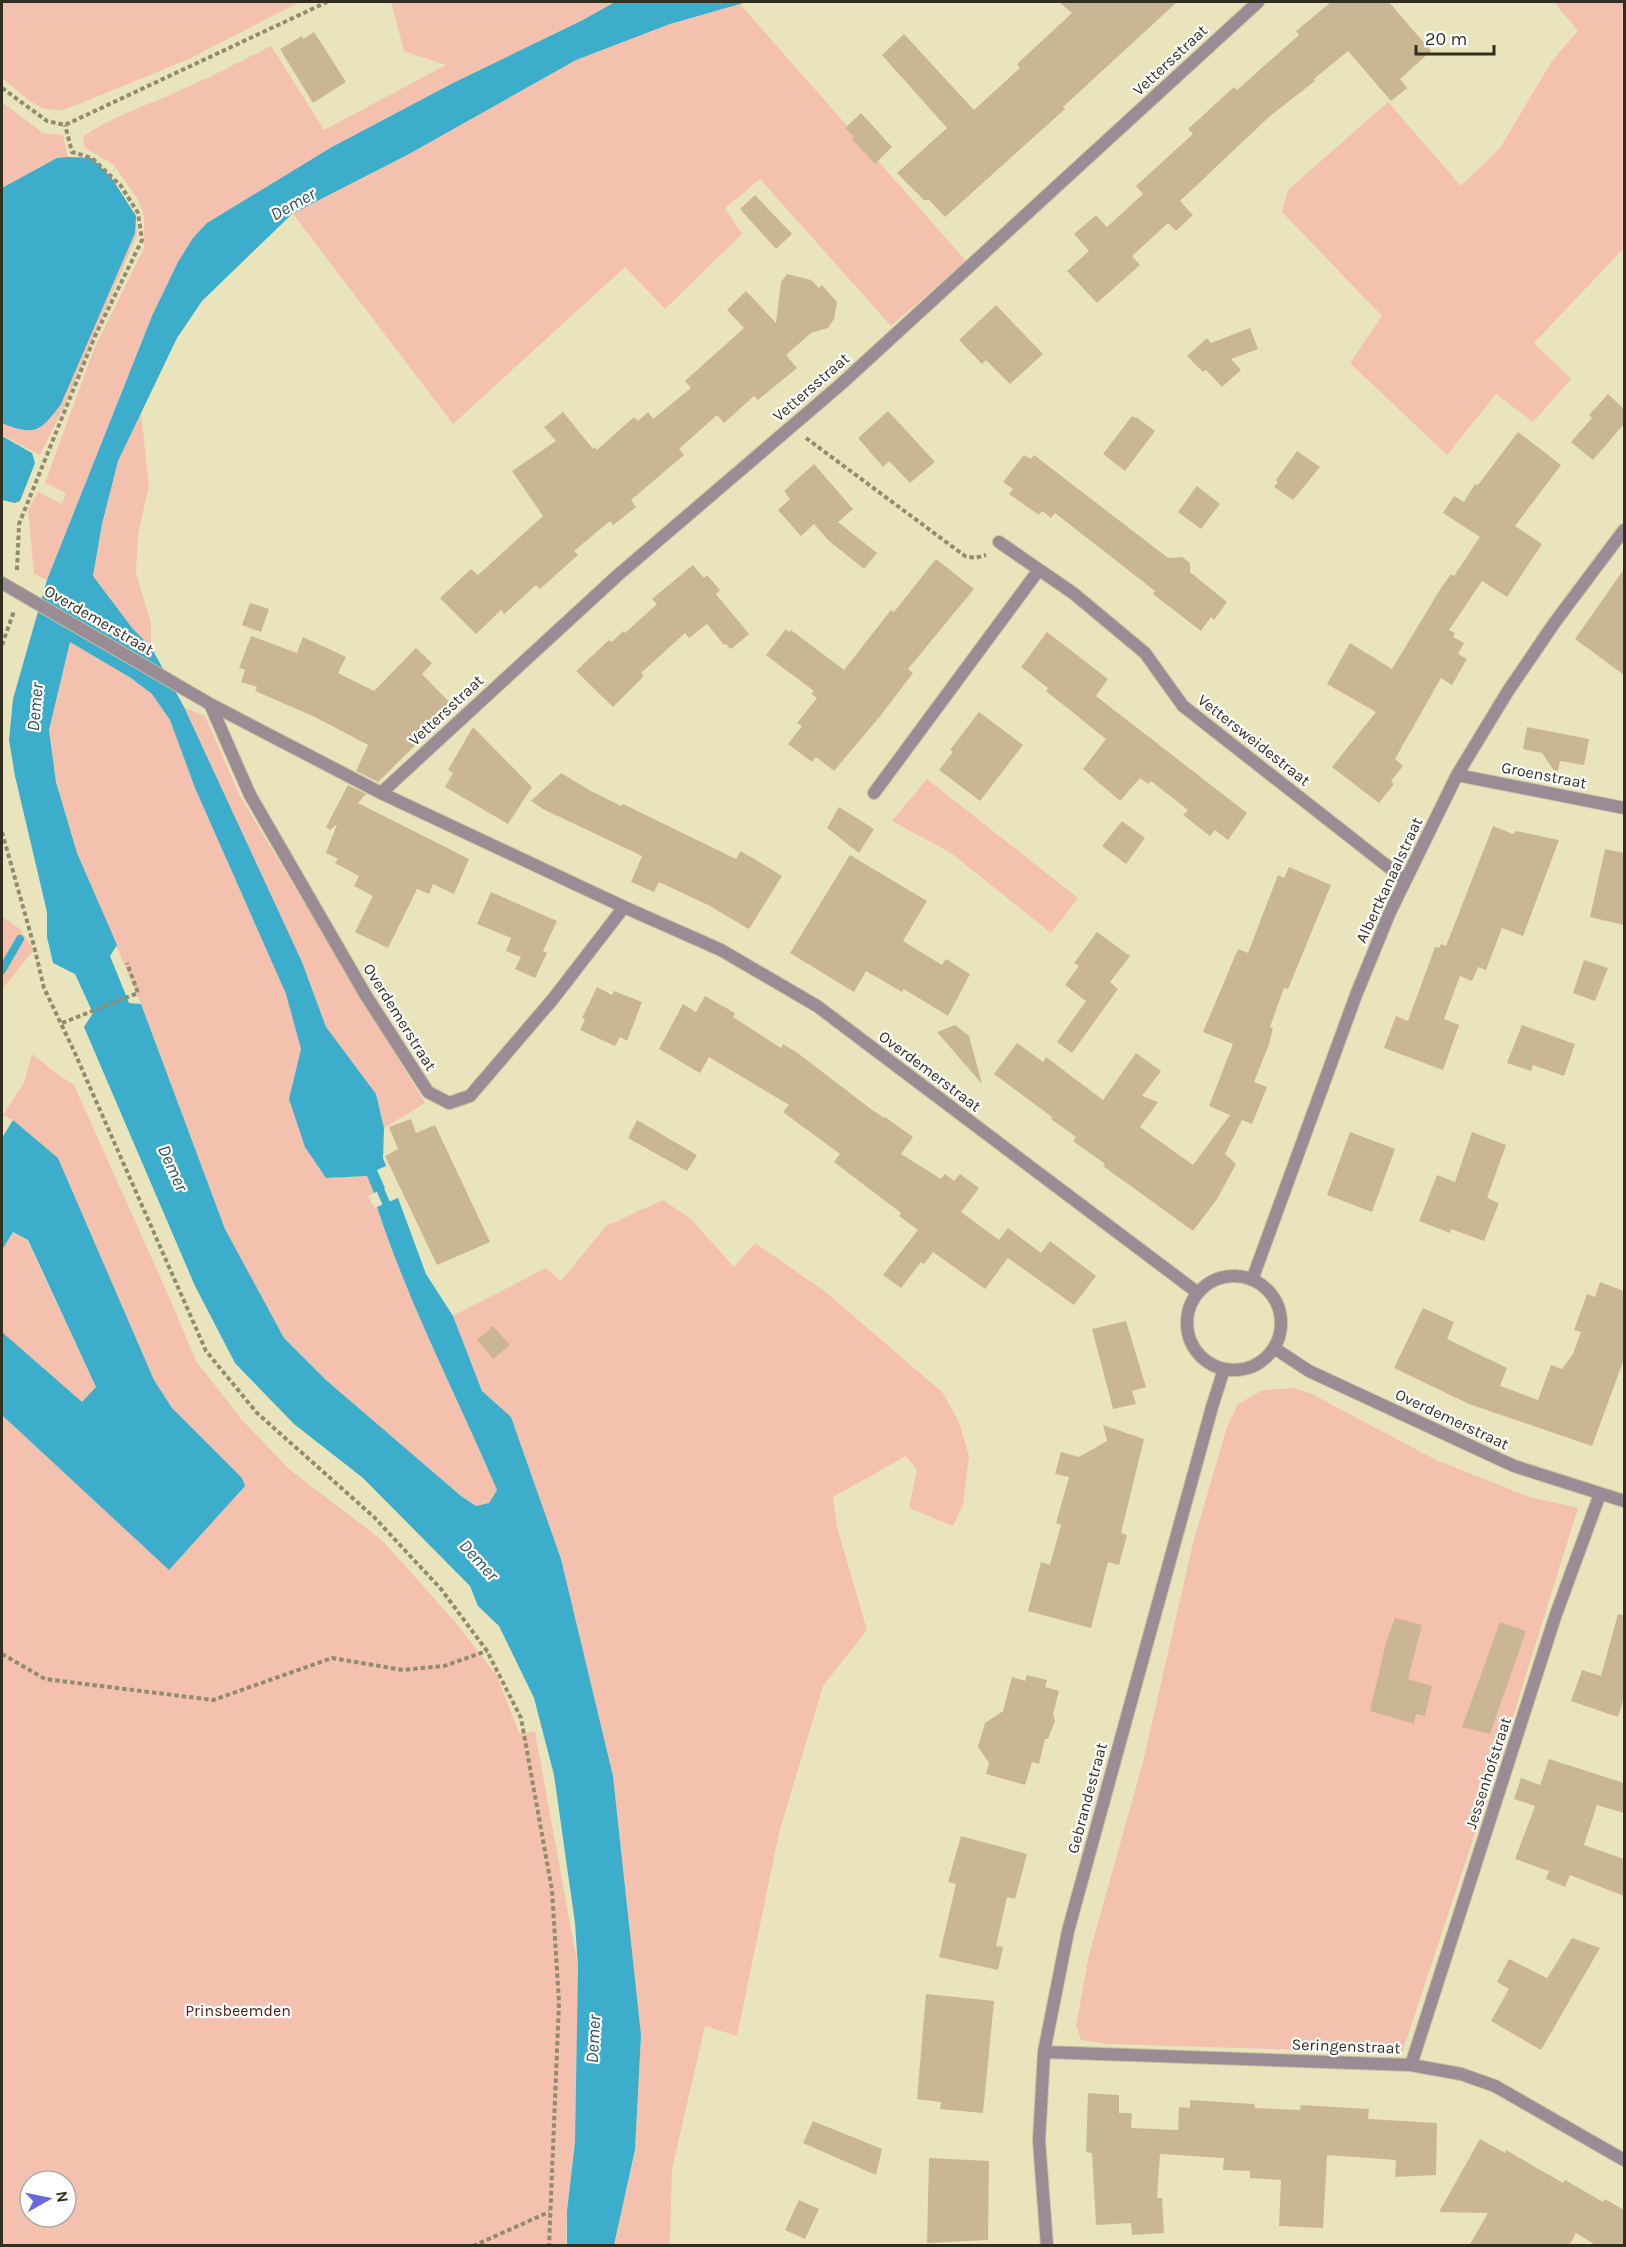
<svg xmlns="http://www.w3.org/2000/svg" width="1626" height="2247" viewBox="0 0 1626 2247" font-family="Karla,sans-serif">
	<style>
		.green { fill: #f4c1af; fill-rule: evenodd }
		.water { fill: #3dadcc }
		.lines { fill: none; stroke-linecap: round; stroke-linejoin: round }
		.stream { stroke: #3dadcc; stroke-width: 8 }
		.building { fill: #cbb694 }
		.minor-casing { stroke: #c5c09d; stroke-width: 14 }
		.path { stroke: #918c70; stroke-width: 4; stroke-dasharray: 4.5 3; stroke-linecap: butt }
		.minor { stroke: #9a8b95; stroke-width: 12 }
		.labels { text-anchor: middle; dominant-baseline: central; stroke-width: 4.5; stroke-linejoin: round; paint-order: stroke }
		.street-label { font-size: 16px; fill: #322f20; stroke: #fff }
		.park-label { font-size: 16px; fill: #54200d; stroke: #fff }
		.water-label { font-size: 18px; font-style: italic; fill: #275563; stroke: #fff }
	</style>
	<rect width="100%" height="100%" fill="#eae4bc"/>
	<path class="green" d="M2,2h298l-111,57 -125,51 -20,-1 -14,-8 -28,-23z
		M391,2h224l-34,19 -128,62 -121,64 -180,169 -105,264 -13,-6 -6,-64 10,-18 24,12 4,-11 -21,-10 49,-134 50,-101v-32l-7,-18 -24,-34 -28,-16 -2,-11c29,-21 63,-31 96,-46 31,-14 62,-30 92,-45l53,84 122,-65 -42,-14z
		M1554,2h70v246l-90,95 37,36 -38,43 -37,-28 -49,61 -97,-92 32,-47 -100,-104 6,-22 100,-88 73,84 39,-38 52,-87 26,-30z
		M740,4l226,257 -75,65 -131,-147 -35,29 17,26 -77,75 -40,-42 -172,157 -160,-210 116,-60 167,-94 94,-36z
		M2,102l41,31 20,2 5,22h15l14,7 14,13 25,39 1,19 -68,161 -29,59 -38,-20z
		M141,413l8,72 -11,50 -2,38 15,50v24l-18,-18 -40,-53 9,-52 16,-64z
		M70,641l61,37 21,16 18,26 25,68 91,206 15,55 -12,50 37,79 41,-2 7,17 -6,3 6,12 3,-1c32,98 80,189 120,283l-8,13 -13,3 -15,-10 -135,-116 -42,-42 -59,-109 -84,-225 -64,-151 -21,-71 -7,-52z
		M184,707l21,9 35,80 185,307 -41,25 -8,-34 -50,-67 -24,-65z
		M927,779l151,119 -27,35 -100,-80 -59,-32z
		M2,916l18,13 14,21 -32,39z
		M32,1054l24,19 18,12 96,214 26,62 47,60 46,48 94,72 74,83 40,52 22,57 16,-1 43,235 -3,175 -8,69 -1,34h-564v-830l240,63 -70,-70 -18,-28 -96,-222 -45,-38 -10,-5 21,-32zM30,2181h36v36h-36z
		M663,1200l28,19 43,48 21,-24 72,50 116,100 16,29 10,34 -6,49 -10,21 -44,-18 8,-38 -11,-14 -73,41 4,30 30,103 -44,56 -44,147 -42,203 -32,-10 -33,143 -2,76h-56l21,-93 6,-117 -28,-259 -52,-217 -50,-142 -29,-26 -29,-75 93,-48 15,13 45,-55z
		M13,1232l14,8 69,147 -14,15 -80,-70v-82z
		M1294,1388l18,6 124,66 94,37 48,11 -76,244 -100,301 -294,-9 -27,-4 -5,-15 13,-70 54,-193 50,-219 34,-116 11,-23 25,-14z"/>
	<path class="water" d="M615,2h132l-77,22 -94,36 -167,94 -117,60 -90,87 -25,37 -59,123 -16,63 -9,52 40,53 18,18 33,60 118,255 24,65 50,67 8,34 -1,30 3,8 -9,4 8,18 -11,5 -7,-17 -41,2 -21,-31 -16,-48 12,-50 -15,-55 -91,-206 -25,-68 -18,-26 -21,-16 -61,-36 -21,88 7,52 21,71 40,92 -7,11 19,47 12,1 84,225 59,109 42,42 135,116 15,10 13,-3 8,-13c-40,-94 -88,-185 -120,-283l21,-9 28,76 27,42 29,75 29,26 50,142 52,217 28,259 -6,115 -21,95h-47v-34l8,-69 3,-175 -3,-44 -21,-148 -20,-77 -35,-72 -21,-20 -8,-20 -107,-108 -69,-54 -59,-61 -40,-77 -111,-259 9,-14 -18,-39 -22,-11 -6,-26v-25l-32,-136 -6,-36 4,-41 34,-119 105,-264 26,-54 15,-24 14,-15 125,-76 121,-64 128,-62z
		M68,157l24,1 19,19 25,39 -1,17 -74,171c-20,27 -26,33 -59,19v-235l55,-30z
		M2,436l30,17 3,10 -15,38 -5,2 -13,-3z
		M13,1120l45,38 96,222 18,28 70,70 3,8 -76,84 -167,-155v-83l80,70 14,-15 -68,-147 -15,-8 -11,18v-112z"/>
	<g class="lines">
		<path class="stream" d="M2,970l18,-31
			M377,1182l13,30"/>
	</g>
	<path class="building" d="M1059,2h118l-114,105 2,2 -120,108 -16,-17h-5l-27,-27 50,-45 -65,-73 22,-21 70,76 46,-42 -3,-4 55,-51z
		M1331,2h58l42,49 -31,28 7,9 -16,13 -43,-50 -34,28 1,2 -45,35 -90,85 13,14 -17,16 -8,-8 -36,33 8,9 -43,38 -30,-32 22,-20 -15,-17 22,-19 11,12 36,-33 -7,-8 57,-52 -5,-5 46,-42 3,3 62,-55 -3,-4z
		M314,32l32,50 -33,21 -33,-54 22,-13 1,3z
		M861,113l31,34 -17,17 -23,-25 2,-2 -9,-9z
		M755,195l37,39 -16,15 -36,-40z
		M787,274l24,6 8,8 3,-3 15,17 -3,17 -6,9 -17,5 -25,22 11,13 -39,32 -4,-4 -30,27 -7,-8 -38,34 5,6 -53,45 5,7 -23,18 -3,-4 -36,30 4,4 -38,34 -4,-4 -32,29 -3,-4 -25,24 -36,-36 31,-29 7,6 65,-59 -31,-45 44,-30 -12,-14 19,-15 30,37 2,-2 2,3 37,-33 4,4 10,-9 5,7 38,-31 -6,-7 59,-53 -17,-18 19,-19 30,32 5,-41z
		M996,305l47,49 -33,30 -24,-24 -4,4 -23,-24z
		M1250,328l8,21 -27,10 10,11 -19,17 -16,-17 -3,2 -16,-16 20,-18 4,5z
		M1608,394l16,15v15l-31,36 -22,-18 21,-24 -3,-3z
		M888,411l47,51 -25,21 -21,-22 -6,6 -25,-29z
		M1132,416l3,2 1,-1 19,14 -30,40 -22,-17z
		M1518,432l43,33 -46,61 27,18 -35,53 -25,-16 -33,49 6,3 -2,4 11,6 -6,11 9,5 -15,26 -11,-7 -46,81 8,7 -12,15 3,3 -15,19 -47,-36 44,-55 -49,-28 23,-41 42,26 49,-81 10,-14 3,2 26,-39 -37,-24 11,-17 10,6 11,-18 3,1z
		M1297,451l23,16 -27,33 -19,-13 4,-5 -2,-2z
		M1024,455l7,4 3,-4 134,103 14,-1 8,6v9l37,30 -13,18 -3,-3 -10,14 -48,-37 2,-3 -100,-78 -4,5 -9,-7 -3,4 -30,-21 4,-5 -10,-7z
		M814,464l39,45 -15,13 39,31 -13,16 -36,-29 -14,-16 -13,12 -23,-26 12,-11 -6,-8z
		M1197,486l23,18 -19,25 -23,-17z
		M936,559l38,30 -66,80 5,4 -32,42 -47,56 -18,-14 -4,5 -24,-18 14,-18 -5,-3 20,-25 -6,-4 3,-3 -48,-36 20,-26 3,3 2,-2 53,40 47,-60 3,2z
		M693,565l11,13 3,-3 13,15 -4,4 33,40 -18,15 -5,-5 -2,1 -17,-21 -18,14 -4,-5 -44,40 3,3 -31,31 -37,-36 33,-31 3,2 11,-11 2,2 32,-29 -5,-5z
		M1624,569v106l-49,-36z
		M250,603l19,6 -8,23 -19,-7z
		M1047,632l61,47 -12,17 151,117 -19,27 -13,-10 -5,6 -27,-21 5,-5 -37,-29 -3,3 -8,-6 -20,23 -37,-32 23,-30 -60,-48 2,-3 -27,-21z
		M251,636l46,17 6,-16 43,20 -8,16 36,18 42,-43 16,15 -10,11 32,33 -76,75 -22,-11 12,-26 -53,-28 -60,-26 2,-4 -16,-5 4,-12 -6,-2z
		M979,712l44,33 -43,56 -41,-31 14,-18 -3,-2z
		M473,727l59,60 -24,37 -63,-37 8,-14 -5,-3z
		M1527,727l62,12 -5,26 -24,-4 -3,14 -15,-22 -19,-4z
		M561,773l28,17 32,16 2,-2 113,55 5,-8 41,25 -33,53 -41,-24 -49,-23 -5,10 -23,-10 11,-26 -99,-47 -12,-8z
		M348,785l18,9 -8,9 111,56 -15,35 -21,-10 -4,10 -12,-5 -29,59 -33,-16 18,-36 -19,-10 5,-10 -24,-13 3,-4 -12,-6 11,-29 -7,6 -4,-3z
		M839,807l35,22 -15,24 -32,-25z
		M1122,821l23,17 -19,26 -24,-18z
		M1493,826l20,8 3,-3 43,9 -36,96 -21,-8 -16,42 -8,-3 -6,14 -12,-5 -16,43 15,6 -16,45 -59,-22 12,-32 12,5 27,-74 4,1 2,-4 5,2z
		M1605,849l19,4v72l-34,-8z
		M850,855l77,46 -24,40 39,24 4,-6 24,15 -22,42 -44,-27 -2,3 -36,-21 -12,21 -64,-39z
		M1289,867l42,18 -43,104 -4,-1 -14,39 3,1 -4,16 -15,38 13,5 -15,37 -10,-4 -17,34 11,10 -19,35 -24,32 -90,-65 2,-2 -32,-23 3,-4 -25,-18 1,-2 -58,-43 23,-31 26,19 3,-5 57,43 33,-47 25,18 -19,25 16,6 -18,25 53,38 37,-50 -21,-9 24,-62 -30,-12 35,-83 10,4 30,-78 6,3z
		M491,892l66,29 -14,30 4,2 -12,25 -20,-9 6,-12 -15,-6 5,-13 -34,-14z
		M1097,932l33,24 -20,26 8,7 -46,64 -15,-11 29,-41 -21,-16 14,-19 -5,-3z
		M1584,960l24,8 -13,33 -22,-8z
		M597,987l15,8 2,-4 28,11 -15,39 -7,-4 -5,9 -35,-16 5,-11 -3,-1z
		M705,996l30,17 -2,4 48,31 2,-4 16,10 73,56 12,8 1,-1 28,20 -12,17 40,25 4,-5 9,7 6,-7 19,14 -18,24 38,28 9,-12 33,25 9,-12 46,35 -22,29 -66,-47 -23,31 -52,-37 -9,12 -3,-2 -20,26 -18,-13 35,-45 -19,-14 2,-3 -67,-51 6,-8 -57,-42 6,-7 -80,-48 -9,16 -41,-24 24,-45 13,8z
		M955,1025l14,11 13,48 -45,-52z
		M1522,1025l53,19 -11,32 -31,-11 -2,6 -24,-8z
		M411,1119l5,14 19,-8 55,117 -53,23 -52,-109 13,-7 -9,-22z
		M637,1120l60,35 -10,16 -59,-33z
		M1350,1132l45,17 -23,63 -45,-17z
		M1472,1132l34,13 -19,53 12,5 -15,38 -33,-12 -1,4 -31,-12 18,-46 18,7z
		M1600,1282l24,9v68l-32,87 -123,-42 -75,-36 29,-60 31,14 -7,17 60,29 -7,18 38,14 13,-35 11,4 11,-15 8,-22 -7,-2 13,-36 8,3z
		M1126,1321l20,66 -14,4 4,13 -23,5 -21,-80z
		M493,1326l17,19 -17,14 -16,-19z
		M1103,1425l41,14 -23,94 6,2 -8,30 -11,-3 -17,66 -63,-17 13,-49 9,3 11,-40 -5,-2 13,-46 -14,-3 6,-22 18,5 28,-16z
		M1618,1614l6,1v83l-6,19 -47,-16 11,-31 19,6z
		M1395,1618l27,7 -14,54 24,7 -7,30 -9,-2 -2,10 -44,-13 16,-68z
		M1500,1622l26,9 -36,103 -28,-7z
		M1027,1675l20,5 -2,7 14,4 -6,23 2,7 -7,18h-3l-6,25 -7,-2 -7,23 -39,-11 3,-11 -11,-16 7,-24 18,-12 9,-34 13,4z
		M1549,1759l75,24v30l-27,-8 -13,40 40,14v37l-54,-21 -5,12 -19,-8 3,-8 -34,-12 20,-53 -21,-7 7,-21 19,7z
		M961,1836l66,18 -12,45 -8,-2 -11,49 7,1 -5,23 -59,-13 17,-73 -8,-2z
		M1572,1938l28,10 -59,102 -50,-29 18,-32 -12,-7 12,-23 38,19z
		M926,1994l68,7 -11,112 -43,-4 1,-7 -24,-3z
		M1088,2093l31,2v18h13l-1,15 47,2 1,-23 11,1v-8l64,4 1,4 45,2 1,-5 68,4 -1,10 69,4 -1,52 -41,2 1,-17 -69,-5 -4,73 -44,-2 2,-46 -31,-2v-7l-27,-1 1,-12 -64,-4 -3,44h5l2,35 -32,2 -1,-12 -35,2 -4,-72 -6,-1z
		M813,2121l69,28 -6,26 -73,-32z
		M1480,2139l25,14 1,-3 57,33 2,-3 38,22 2,-3 19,11v36h-27l-21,-13 -7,13h-100l19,-33 -49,-1z
		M929,2158l60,3 -1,79 -61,3z
		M799,2200l20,9 -14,30 -20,-9z"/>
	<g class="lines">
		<defs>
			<path id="minor" d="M999,542l74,51 72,60 38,53 222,174
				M2,583l208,121 171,89 243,114 97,43 96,56 381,287
				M210,704l40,91 115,199 63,98 21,11 21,-7 83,-97 71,-92
				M1457,775l167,33
				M381,793l237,-218 222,-190 418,-383
				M874,793l164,-222
				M1187 1323a47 47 0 1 1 94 0a47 47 0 1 1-94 0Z
				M1252,1280l104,-285 34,-83 67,-137 51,-84 47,-69 69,-92
				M1274,1348l35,23 205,95 110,35
				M1044,2052l367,13 50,9 34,12 129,74
				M1411,2065l144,-448 45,-123
				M1047,2246l-8,-105 5,-89 24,-121 144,-524 12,-38"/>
		</defs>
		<use href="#minor" class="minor-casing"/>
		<path class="path" d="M2,88l45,33 18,4 262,-123
			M806,438l159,118 10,2 11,-3
			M17,570l2,-46 76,-188 47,-96 -4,-27 -17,-27 -29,-28 -20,-6 -7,-27
			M2,645l12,-34
			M2,832l32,114 10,42 30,63 132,300 51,62 117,104 67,72 46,62 34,67 31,172 7,112 -10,244
			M62,1023l76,-30 -11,-30
			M2,1654l43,25 168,21 119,-42 71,12 41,-4 43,-15
			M473,2246l76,-34"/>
		<use href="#minor" class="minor"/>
	</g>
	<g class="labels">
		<g class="street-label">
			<text transform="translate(1170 60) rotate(-43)">Vettersstraat</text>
			<text transform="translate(811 387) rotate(-41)">Vettersstraat</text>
			<text transform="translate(99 620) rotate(30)">Overdemerstraat</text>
			<text transform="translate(446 710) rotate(-43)">Vettersstraat</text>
			<text transform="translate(1254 740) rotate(38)">Vettersweidestraat</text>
			<text transform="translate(1544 775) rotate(11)">Groenstraat</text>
			<text transform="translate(1389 880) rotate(-65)">Albertkanaalstraat</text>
			<text transform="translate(400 1017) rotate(58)">Overdemerstraat</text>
			<text transform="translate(930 1071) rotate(37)">Overdemerstraat</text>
			<text transform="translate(1452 1419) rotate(25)">Overdemerstraat</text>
			<text transform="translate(1488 1773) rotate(-72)">Jessenhofstraat</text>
			<text transform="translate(1087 1798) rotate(-75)">Gebrandestraat</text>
			<text transform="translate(1346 2046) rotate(2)">Seringenstraat</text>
		</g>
		<g class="park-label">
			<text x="238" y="2010">Prinsbeemden</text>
		</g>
		<g class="water-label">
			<text transform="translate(293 204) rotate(-29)">Demer</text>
			<text transform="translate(35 707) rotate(-85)">Demer</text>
			<text transform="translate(173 1168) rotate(66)">Demer</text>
			<text transform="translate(479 1560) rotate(48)">Demer</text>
			<text transform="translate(593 2039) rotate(-87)">Demer</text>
		</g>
	</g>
	<rect width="1626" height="2247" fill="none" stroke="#322f20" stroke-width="6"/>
	<g transform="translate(48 2199) rotate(81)"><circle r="28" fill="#ffffff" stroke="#adaca6" stroke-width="1.5"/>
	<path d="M0-4.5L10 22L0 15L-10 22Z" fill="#6866e0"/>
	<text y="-9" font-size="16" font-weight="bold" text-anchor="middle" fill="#322f20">N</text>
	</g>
	<path d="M1416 45v9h78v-9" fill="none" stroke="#322f20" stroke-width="3"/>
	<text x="1425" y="45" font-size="18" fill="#322f20" stroke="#ffffff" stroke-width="4.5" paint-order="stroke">20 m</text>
</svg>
